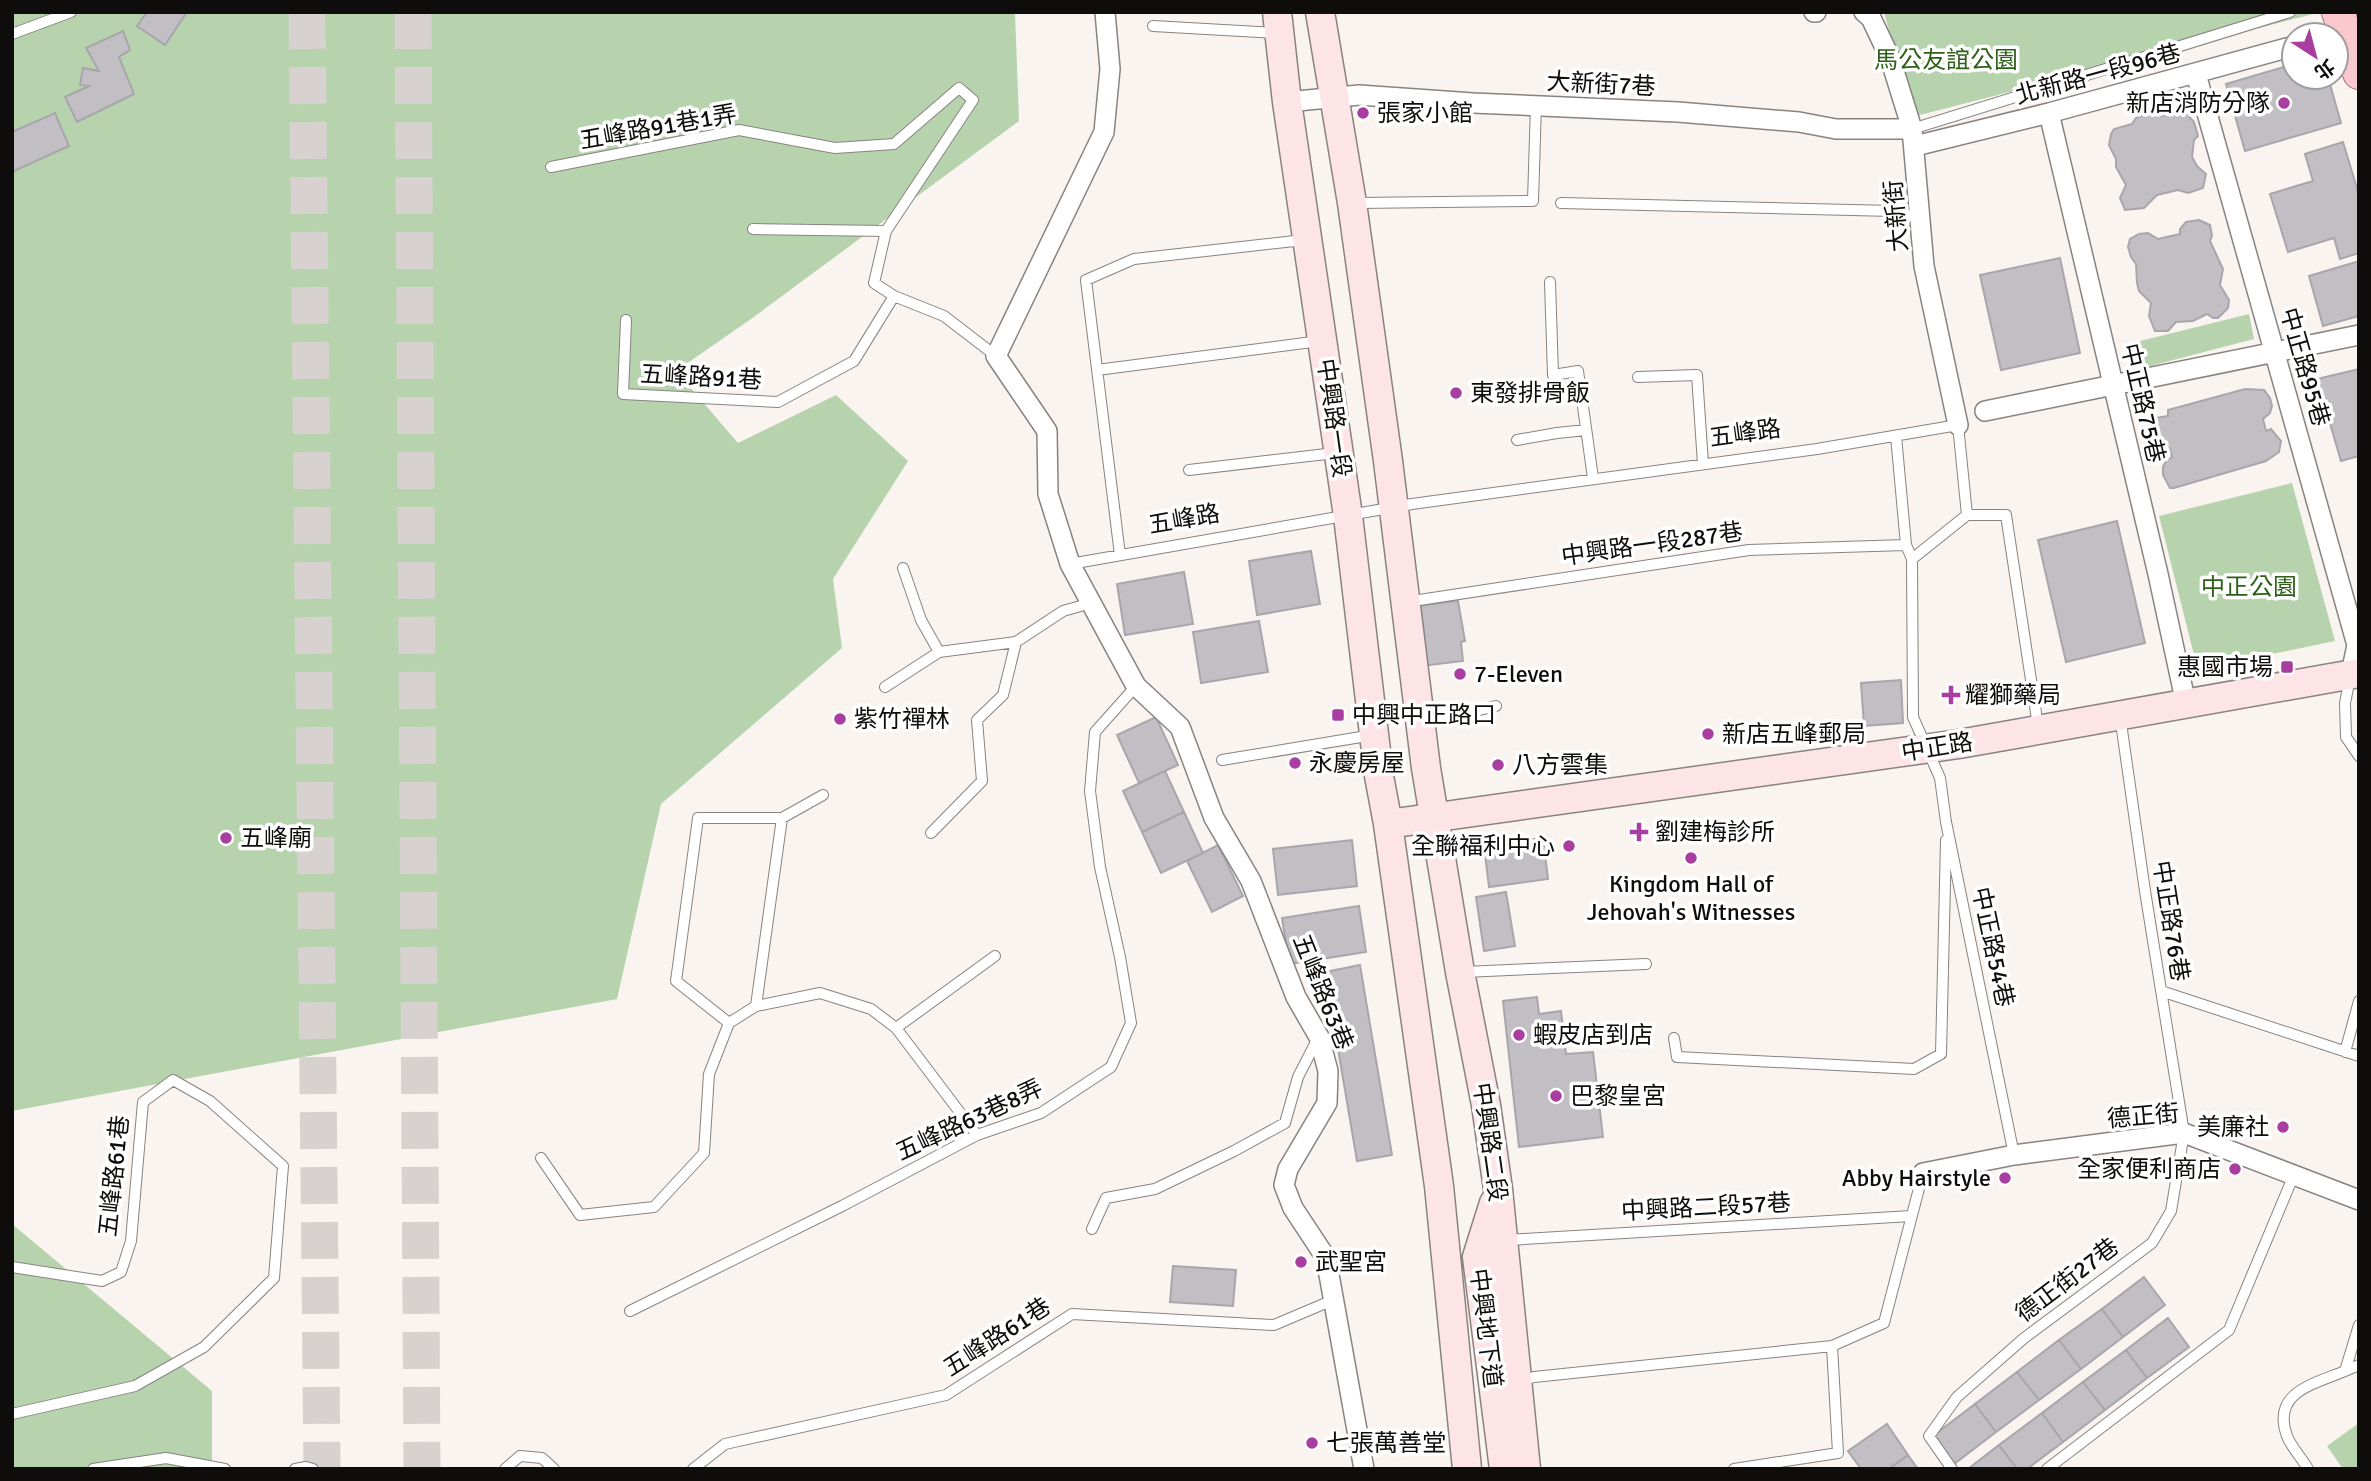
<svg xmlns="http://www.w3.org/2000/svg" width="2371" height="1481" viewBox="0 0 2371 1481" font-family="Signika,'Noto Sans TC',sans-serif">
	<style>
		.green { fill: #b7d3ad }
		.building { fill: #c1bfc4; stroke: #a8a6ab; stroke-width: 2 }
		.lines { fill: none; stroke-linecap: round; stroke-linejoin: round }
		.highway-tunnel { stroke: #d7d1cf; stroke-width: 37; stroke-dasharray: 37 18; stroke-linecap: butt }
		.lane-casing { stroke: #888380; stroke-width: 12 }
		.street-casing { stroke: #888380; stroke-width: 22 }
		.secondary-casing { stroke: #888380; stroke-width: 31 }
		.primary-casing { stroke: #a76f76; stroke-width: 34 }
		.lane { stroke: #fff; stroke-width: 10 }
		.street { stroke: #fff; stroke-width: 19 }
		.secondary { stroke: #fde4e7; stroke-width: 28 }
		.primary { stroke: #fbc8cf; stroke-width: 32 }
		.poi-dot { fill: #a83ea0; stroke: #fff; stroke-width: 2.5 }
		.labels { text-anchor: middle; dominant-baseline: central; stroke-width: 7; stroke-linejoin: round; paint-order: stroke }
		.park-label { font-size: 24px; fill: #2f6018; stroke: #fff }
		.street-label { font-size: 24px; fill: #0f0d0c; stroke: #fff }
		.poi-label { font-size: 24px; fill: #0f0d0c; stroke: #fff; text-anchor: start }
	</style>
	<rect width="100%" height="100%" fill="#faf4f1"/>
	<path class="green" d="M12,12h1003l4,109 -268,198 -75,52 62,72 98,-48 72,66 -75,118 9,69 -181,156 -44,195 -605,112z
		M1884,12h428l1,2 -401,103z
		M2249,314l5,25 -123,32 -7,-26z
		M2292,483l43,158 -120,25 -19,-3 -37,-147z
		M12,1224l200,167v78h-200z
		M2359,1423v46h-16l-16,-23z"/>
	<path class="building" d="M147,12h40l-22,33 -28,-19z
		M123,31l7,19 -11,7 15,37 -57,28 -12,-25 24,-11 -9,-1 3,-17 16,3 -13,-23z
		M2294,64v13h34l13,46 -96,28 -19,-67z
		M2185,112l9,10 4,14 -4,4 -2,17 5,9 9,8 -3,14 -15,5 -10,-3 -21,5 -13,13 -19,2 -5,-12 6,-13 -10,-18v-8l-7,-14 2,-11 3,-5 18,-5 4,-6 13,-5 12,3z
		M55,113l14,33 -57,26v-40z
		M2343,142l16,53v58l-19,6 -6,-21 -46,14 -18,-58 43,-13 -8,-27z
		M2199,220l11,5 2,11 -2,5 13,28 -3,16 9,15 -1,8 -10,10h-5l-6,-4 -14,7 -17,1 -8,9h-13l-6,-15 2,-13 -12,-12 -2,-8 -1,-19 -5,-7 -3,-10 2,-8 9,-5 9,-1 10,6 22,-5v-5l6,-7z
		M2060,258l20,95 -79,17 -21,-95z
		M2359,261v55l-36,10 -14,-50z
		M2359,369v87l-18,5 -24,-82z
		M2245,389l19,1 6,8 2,8 -2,7 -7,6 3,12 5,-2 10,12 -2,11 -13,9 -92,27h-4l-7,-13v-8l3,-6 6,-4 -2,-8h-5l-9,-6 -4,-9v-12l4,-4 12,-2v-6z
		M2117,521l28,122 -79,19 -28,-122z
		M1311,551l9,53 -63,11 -8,-54z
		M1184,572l9,52 -68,11 -8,-51z
		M1458,601l7,40 -4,1 2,19 -41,5 -7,-60z
		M1259,621l9,51 -67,11 -8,-51z
		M1901,680l2,43 -39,3 -3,-43z
		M1156,717l22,48 -39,18 -22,-48z
		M1165,771l19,41 -42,20 -19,-41z
		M1184,812l19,41 -42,20 -19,-41z
		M1543,838l5,41 -59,8 -5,-41z
		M1352,840l5,46 -79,9 -5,-46z
		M1218,845l25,51 -31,16 -25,-51z
		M1506,892l9,54 -31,5 -8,-54z
		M1359,906l7,46 -77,12 -7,-46z
		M1360,965l32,190 -35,6 -32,-189z
		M1537,997l2,17 22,-3 5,43 27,-2 10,85 -84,10 -16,-146z
		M1173,1266l63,4 -3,36 -63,-4z
		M2144,1277l21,28 -42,32 -21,-28z
		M2102,1309l21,28 -42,32 -22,-29z
		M2168,1318l21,29 -42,31 -21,-28z
		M2059,1340l22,29 -42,31 -22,-28z
		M2126,1350l21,28 -42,32 -22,-28z
		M2017,1372l22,28 -43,32 -21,-28z
		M2083,1382l22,28 -42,32 -21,-29z
		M1975,1404l21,28 -42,32 -21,-28z
		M2042,1413l21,29 -36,27h-10l-18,-24z
		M1887,1424l21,31 -19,14h-28l-13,-18z
		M1999,1445l18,24h-49z
		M1908,1455l10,14h-29z"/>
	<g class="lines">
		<path class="highway-tunnel" d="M307,12l15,1457
			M413,12l9,1457"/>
		<defs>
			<path id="lane" d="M1153,26l123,7
				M12,34l59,-22
				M1912,129l378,-117
				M551,167l188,-37 96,18 59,-4 65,-56 14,12 -87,131 -12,52 20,13
				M1356,203l177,-2 3,-96
				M1561,203l332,8 28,8
				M753,229l133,2
				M1550,282l3,93 25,-4 15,107
				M626,320l-3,74 155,8 76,-41 40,-65 50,20 52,40
				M1097,370l223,-29
				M1638,377l59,-2 6,89
				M1896,436l10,109 6,14 1,158 27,61 6,44 68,333
				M1517,440l40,-7 29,-3
				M1189,470l146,-17
				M1967,515h39l32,211
				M1120,555l-34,-275 48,-21 170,-19
				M1070,564l342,-60 405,-55 141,-24 9,90 -55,44
				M903,568l18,52 18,32
				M1406,602l343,-52 157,-5
				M2350,678l-5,25 1,34 13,19
				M885,687l54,-35 77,-10 47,-31 28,-8
				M1421,724l75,-18
				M1222,760l151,-25
				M782,818l-26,188 64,-13 51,16 25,19 81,107
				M931,833l51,-52 -5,-61 26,-25 13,-53
				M1464,972l182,-8
				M2161,991l198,65
				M729,1023l-53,-42 22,-163h84l41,-23
				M896,1028l99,-72
				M1674,1038l3,19 237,12 27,-15 5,-214
				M2345,1052l14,-51
				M541,1158l39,57 74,-8 50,-54 5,-79 20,-51 27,-17
				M1092,1229l14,-31 49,-9 79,-38 51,-28 13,-46 20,-39
				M1507,1240l404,-24
				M12,1267l90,14 19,-9 10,-31 12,-139 30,-22 37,21 73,65 -9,112 -70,69 -69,39 -123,28
				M630,1311l212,-105 135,-71 64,-22 70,-46 20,-44 -11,-66 -20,-90 -10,-76 5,-59 41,-46
				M2345,1371l14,-6
				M1520,1381l14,-4 298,-31
				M93,1469l73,-11 59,11
				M295,1469l11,-2 7,2
				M505,1469l15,-13 22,2 12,11
				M693,1469l32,-25 221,-49 126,-81 202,11 59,-25
				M1734,1469l104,-16 -6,-107 52,-23 39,-150
				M1952,1469l-23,-33 28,-39 66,-58 129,-96 19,-32 13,-78 -39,-242 -25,-175
				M2047,1469l182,-139 64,-153
				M2308,1469c-6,-11 -17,-22 -21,-33 -16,-44 27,-52 58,-65l14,-46"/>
			<path id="street" d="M1105,12l5,57 -6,63 -108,224 51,75 1,63 22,70 66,122 44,41 34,91 37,63 45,116 23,40 9,34 -1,32 -39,66 -4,16 9,23 33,50 38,211
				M1814,12h2
				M1864,12l7,6 19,40 22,71 12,137 34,159
				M2196,74l161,571 -6,29
				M1287,102l72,-7 114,8 205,9 121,10 37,7h76
				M2049,113l109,461 28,130
				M1915,146l134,-33 245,-67
				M1985,411l374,-76
				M1923,1173l91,-18 170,-22 175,67"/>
			<path id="secondary" d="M1277,12l10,90 61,414 31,260 9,48 51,362 28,283
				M1320,12l32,191 36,258 38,307 34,204 26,133 12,84 28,280
				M1388,824l571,-80 400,-71
				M1494,1203l-17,54 27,212"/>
			<path id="primary" d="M2338,12l21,61"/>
		</defs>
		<use href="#lane" class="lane-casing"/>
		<use href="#street" class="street-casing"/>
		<use href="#secondary" class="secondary-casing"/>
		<use href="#primary" class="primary-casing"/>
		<use href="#lane" class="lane"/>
		<use href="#street" class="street"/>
		<use href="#secondary" class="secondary"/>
		<use href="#primary" class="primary"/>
	</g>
	<g class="poi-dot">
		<circle cx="2284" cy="103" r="7"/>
		<circle cx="1363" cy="113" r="7"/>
		<circle cx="1456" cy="393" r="7"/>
		<rect x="2280" y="660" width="14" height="14" rx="3.5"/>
		<circle cx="1460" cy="674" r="7"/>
		<path d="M1947.5 684.5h7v7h7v7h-7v7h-7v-7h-7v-7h7z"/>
		<rect x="1331" y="708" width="14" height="14" rx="3.5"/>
		<circle cx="840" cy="719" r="7"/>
		<circle cx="1708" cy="734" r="7"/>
		<circle cx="1295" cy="763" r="7"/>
		<circle cx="1498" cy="765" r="7"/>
		<path d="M1635.5 821.5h7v7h7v7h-7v7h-7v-7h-7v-7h7z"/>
		<circle cx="226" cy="838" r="7"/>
		<circle cx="1569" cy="846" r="7"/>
		<circle cx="1691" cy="858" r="7"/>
		<circle cx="1519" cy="1035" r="7"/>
		<circle cx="1556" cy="1096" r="7"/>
		<circle cx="2283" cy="1127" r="7"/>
		<circle cx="2235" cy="1169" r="7"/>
		<circle cx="2005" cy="1178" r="7"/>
		<circle cx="1301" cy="1262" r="7"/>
		<circle cx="1312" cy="1443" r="7"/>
	</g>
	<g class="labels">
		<g class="park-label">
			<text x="1946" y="60">馬公友誼公園</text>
			<text x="2249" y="587">中正公園</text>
		</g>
		<g class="street-label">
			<text transform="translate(2098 74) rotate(-15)">北新路一段96巷</text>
			<text transform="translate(1601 84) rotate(3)">大新街7巷</text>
			<text transform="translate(658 127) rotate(-10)">五峰路91巷1弄</text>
			<text transform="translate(1896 216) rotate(-95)">大新街</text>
			<text transform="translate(2305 367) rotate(74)">中正路95巷</text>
			<text transform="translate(701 377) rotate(3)">五峰路91巷</text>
			<text transform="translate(2143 403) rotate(77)">中正路75巷</text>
			<text transform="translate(1334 418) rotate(82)">中興路一段</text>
			<text transform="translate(1745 433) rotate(-8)">五峰路</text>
			<text transform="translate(1184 519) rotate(-10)">五峰路</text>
			<text transform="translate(1652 544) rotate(-8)">中興路一段287巷</text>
			<text transform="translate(1937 747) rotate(-9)">中正路</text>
			<text transform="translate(2171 921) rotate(81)">中正路76巷</text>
			<text transform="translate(1993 947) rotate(78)">中正路54巷</text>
			<text transform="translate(1323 992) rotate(68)">五峰路63巷</text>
			<text transform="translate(2143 1116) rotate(-5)">德正街</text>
			<text transform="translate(969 1120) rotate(-25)">五峰路63巷8弄</text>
			<text transform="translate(1490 1142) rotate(82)">中興路二段</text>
			<text transform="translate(114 1176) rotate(-84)">五峰路61巷</text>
			<text transform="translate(1706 1207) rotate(-3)">中興路二段57巷</text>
			<text transform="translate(2067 1280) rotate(-37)">德正街27巷</text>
			<text transform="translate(1486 1328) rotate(83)">中興地下道</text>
			<text transform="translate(997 1337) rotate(-33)">五峰路61巷</text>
		</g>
		<g class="poi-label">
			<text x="2270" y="103" text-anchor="end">新店消防分隊</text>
			<text x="1377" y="113">張家小館</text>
			<text x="1470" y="393">東發排骨飯</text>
			<text x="2273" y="667" text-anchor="end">惠國市場</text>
			<text x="1474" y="674">7-Eleven</text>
			<text x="1965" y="695">耀獅藥局</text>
			<text x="1352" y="715">中興中正路口</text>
			<text x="854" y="719">紫竹禪林</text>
			<text x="1722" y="734">新店五峰郵局</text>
			<text x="1309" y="763">永慶房屋</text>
			<text x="1512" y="765">八方雲集</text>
			<text x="1655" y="832">劉建梅診所</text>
			<text x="240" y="838">五峰廟</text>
			<text x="1555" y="846" text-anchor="end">全聯福利中心</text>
			<text x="1691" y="884" text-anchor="middle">Kingdom Hall of<tspan x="1691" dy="28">Jehovah's Witnesses</tspan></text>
			<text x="1533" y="1035">蝦皮店到店</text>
			<text x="1570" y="1096">巴黎皇宮</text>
			<text x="2269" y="1127" text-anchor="end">美廉社</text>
			<text x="2221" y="1169" text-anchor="end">全家便利商店</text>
			<text x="1991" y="1178" text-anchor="end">Abby Hairstyle</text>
			<text x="1315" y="1262">武聖宮</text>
			<text x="1326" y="1443">七張萬善堂</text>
		</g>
	</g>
	<rect width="2371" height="1481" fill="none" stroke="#0f0d0c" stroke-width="28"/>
	<g transform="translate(2315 56) rotate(144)"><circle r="33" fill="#ffffff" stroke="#9f9e9e" stroke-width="2"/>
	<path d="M0-5L12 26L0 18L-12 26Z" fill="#a83ea0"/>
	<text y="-10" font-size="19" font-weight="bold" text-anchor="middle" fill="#0f0d0c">北</text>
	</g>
</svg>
